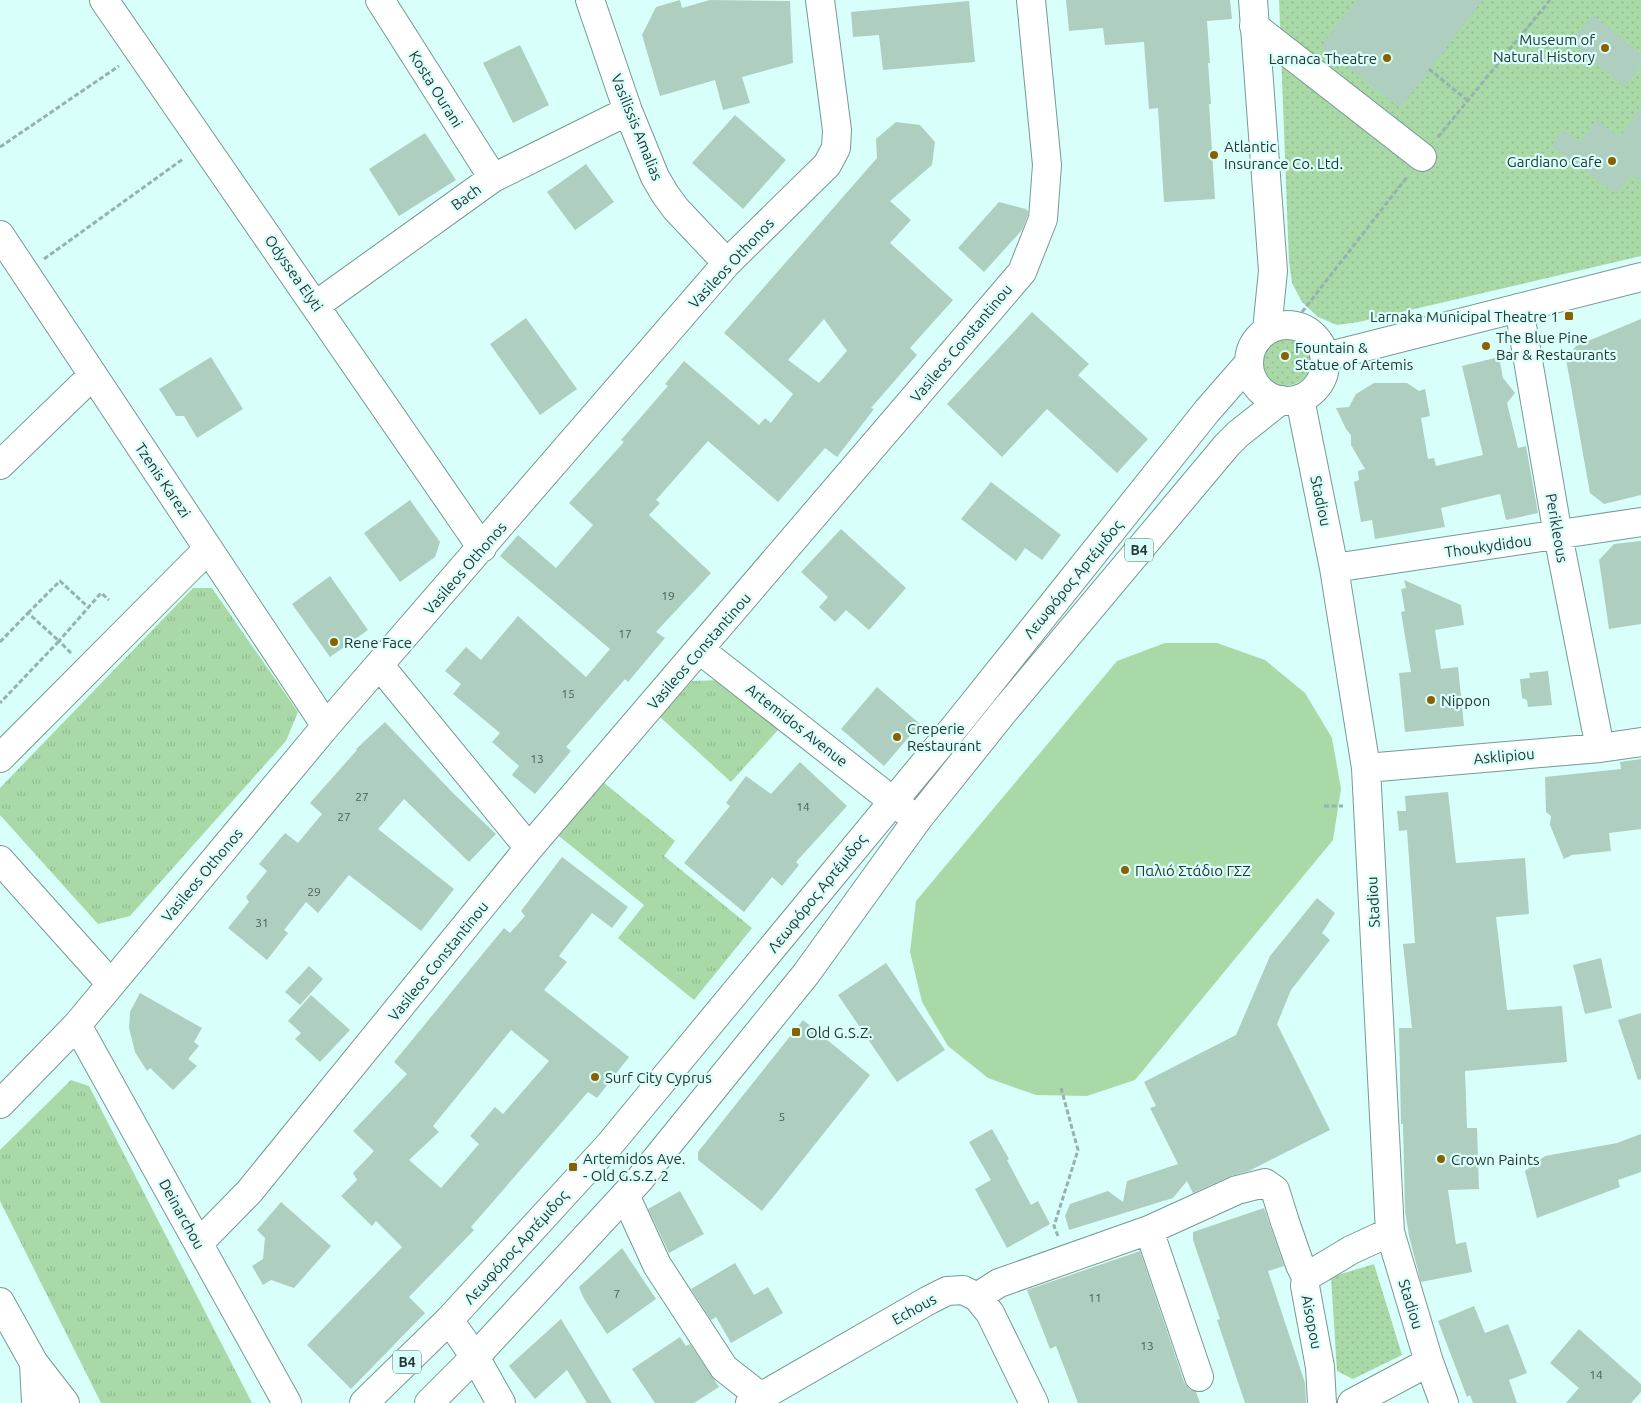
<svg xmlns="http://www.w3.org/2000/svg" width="1641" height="1403" viewBox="0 0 1641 1403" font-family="Ubuntu,sans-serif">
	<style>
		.grass { fill: url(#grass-tufts) }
		.park { fill: url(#park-dots) }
		.pitch { fill: #aad9a8 }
		.building { fill: #aecebf; fill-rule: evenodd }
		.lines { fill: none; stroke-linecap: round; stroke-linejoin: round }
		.minor-casing { stroke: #769995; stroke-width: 30 }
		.major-casing { stroke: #769995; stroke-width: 30 }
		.path { stroke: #96b2af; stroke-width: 3; stroke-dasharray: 5 2.5; stroke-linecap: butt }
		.minor { stroke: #fff; stroke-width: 28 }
		.major { stroke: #fff; stroke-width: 28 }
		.poi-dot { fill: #8a6100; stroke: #d9fffa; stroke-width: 2 }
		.labels { text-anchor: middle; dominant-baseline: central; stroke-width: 4.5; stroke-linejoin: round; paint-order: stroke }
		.number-label { font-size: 12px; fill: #4a5c57 }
		.shield { fill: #d9fffa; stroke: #5d726f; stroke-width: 1 }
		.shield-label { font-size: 14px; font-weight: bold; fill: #283634 }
		.poi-label { font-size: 15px; fill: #283634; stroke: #d9fffa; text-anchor: start }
		.street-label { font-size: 15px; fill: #283634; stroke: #d9fffa }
	</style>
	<defs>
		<pattern id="grass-tufts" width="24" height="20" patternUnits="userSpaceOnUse" patternTransform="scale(1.25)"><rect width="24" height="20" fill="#aad9a8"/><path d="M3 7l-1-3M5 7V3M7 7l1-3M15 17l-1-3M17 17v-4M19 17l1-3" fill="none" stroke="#92bb91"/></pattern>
		<pattern id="park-dots" width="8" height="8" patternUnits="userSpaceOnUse" patternTransform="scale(1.25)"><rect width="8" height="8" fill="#aad9a8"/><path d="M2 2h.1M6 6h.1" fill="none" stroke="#92bb91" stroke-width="1.8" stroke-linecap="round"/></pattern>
	</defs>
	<rect width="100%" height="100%" fill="#d9fffa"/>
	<path class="grass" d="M193,588h19l86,124 -12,29 -156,175 -32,8 -98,-109v-27z
		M722,680l56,50 -47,52 -71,-65 32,-36z
		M603,782l72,59 -11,15 88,72 -58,72 -76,-62 26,-33 -85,-69z
		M71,1080l18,6 163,317h-151l-101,-202v-51z"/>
	<path class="park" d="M1279,0h362v256l-282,66 -22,3 -19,-8 -16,-15 -10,-19 -3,-21z
		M1257 358a28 28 0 1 1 56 0a28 28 0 1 1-56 0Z
		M1374,1264l28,91 -49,24 -16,-8 -6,-94z"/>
	<path class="pitch" d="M1165,643h52l48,17 40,33 27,45 9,51 -8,51 -198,240 -48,16 -51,-1 -48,-17 -40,-32 -26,-44 -12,-50 6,-51 201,-240z"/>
	<path class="building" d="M680,0l2,8 28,-8 80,1 3,62 -51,14 8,26 -27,7 -8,-30 -55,16 -18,-61 14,-28z
		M1066,0h164l2,19 -25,2 3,42h-2l3,41h-2l6,95 -51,3 -6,-94 -9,1 -5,-67 -39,3 -2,-17 -34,3z
		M1357,0h126l-83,108 -79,-62z
		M969,1l6,61 -92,8 -4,-35 -26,2 -2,-25z
		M1593,15l48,39v12l-17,21 -54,-45z
		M520,45l29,60 -36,18 -30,-60z
		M1641,107v74l-9,-7 -16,20 -65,-48 12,-16 17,12 16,-22 24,17z
		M735,115l51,45 -43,49 -51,-46z
		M896,122l24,3 15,17 -3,23 -42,36 21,19 -21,23 63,57 -43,48 7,7 -46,53 3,1 -37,48 -12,-9 -47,54 -70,-61 -52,59 4,3 -11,12 62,58 -55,59 9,6 -37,44 -3,-3 -59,68 5,4 -36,43 -23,-19 7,-9 -27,-24 8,-9 -47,-39 8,-10 -16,-13 21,-24 15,13 37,-44 68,61 24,-28 -110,-93 18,-21 38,33 37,-43 -24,-22 55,-61 -3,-2 47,-54 -3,-2 19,-23 75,64 6,-7 6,5 22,-29 -69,-61 153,-175 -1,-19zM824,319l23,32 -28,32 -31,-23z
		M425,133l31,47 -57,36 -30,-47z
		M586,164l28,38 -39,28 -28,-38z
		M999,202l27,7 2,2v4l-6,15 -38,42 -26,-24z
		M1032,312l57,52 -11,11 70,64 -31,34 -70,-64 -45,48 -55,-53z
		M526,318l51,71 -37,26 -50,-71z
		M1641,319v176l-37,9 -14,-11 -24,-134 10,-13z
		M211,357l32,52 -46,29 -13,-22h-8l-17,-27z
		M1499,357l4,21 12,15 -8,10 11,45 8,-2 12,67 -32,7 -6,-26 -59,14 4,19 -70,12 -3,-19 -11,2 -7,-40 5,-2 -1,-9 7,-2 -14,-24v-10l-5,-6 -10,-21 13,-1 7,-13 18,-11h33l12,8 6,-2 5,27 -9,2 7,41 6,-1 2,8 47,-11 -21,-89z
		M991,482l70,53 -19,25 -17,-12 -9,13 -55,-42z
		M410,500l30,42 -5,15 -35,25 -36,-49z
		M841,529l65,59 -37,42 -23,-20 -11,12 -16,-15 9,-10 -27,-25z
		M1641,541v83l-32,5 -10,-69 15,-16z
		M330,576l38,54 -38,27 -38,-53z
		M1404,580l57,25 3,20 -29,5 6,39 17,-2 6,59 -59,6 -6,-59 12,-1 -10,-60 4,-1 -4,-22 5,-1z
		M1548,671l4,34 -24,2 -1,-7 -5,-2 -2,-19 10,-1 -1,-5z
		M877,687l43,37 -36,42 -43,-37z
		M385,722l69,72 42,40 -27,28 -65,-63 -26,30 76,60 -33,42 -72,-56 -31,38 -12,-11 -22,28 4,3 -21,27 -39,-32 21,-26 -3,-5 21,-26 -8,-7 26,-31 13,10 24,-29 -12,-11 47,-53 -1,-1z
		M1641,759v70l-32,4 2,18 -39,4 -8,4 -14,-34 1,-9 -5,-4 -1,-35 76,-8 -1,-7z
		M800,762l47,44 -51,56 3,3 -17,21 -10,-9 -28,35 -60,-49 46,-57 -4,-3 20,-27 25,18z
		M1448,792l8,71 69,-5 4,56 -33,3 11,93 55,-4 5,56 -102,9 2,57h10l2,61 -31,1 8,54 10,-2 6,30 -51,10 -12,-46 -4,-25 -2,-87h-2l-2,-96h13l-9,-84 12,-1 -8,-113 -8,1 -2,-20h9l-1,-15z
		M562,857l66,50 -16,21 -20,-15 -33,43 8,6 -23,28 85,67 -32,41 -9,-6 -117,135 3,3 -65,67 16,16 -74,76 -44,-44 95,-98 -26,-26 -4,5 -31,-30 16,-16 -4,-7 21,-22 -21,-20 54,-57 -13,-12 110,-134 6,5 15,-17 -4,-5zM511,1030l38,31 -46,53 -8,-7 -25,29 9,8 -38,44 -32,-28 30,-28 -6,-6z
		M1317,898l18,15 -13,20 8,7 -39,50 -14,34 53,106 -81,41 -18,5 -38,17 -6,-12 -14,17 -104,32 -4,-14 5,-12 38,-13 15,11 4,-21 51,-17 -28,-56 6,-2 -12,-24 92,-47 34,-79z
		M1601,958l11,50 -27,6 -12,-49z
		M886,963l59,87 -48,32 -59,-87z
		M309,966l14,13 -23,26 -15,-13z
		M140,993l62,35 -8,14 5,4 -11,13 9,7 -24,24 -23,-22 -3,3 -12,-19 -6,-24 1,-16z
		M311,995l39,35 -30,32 -25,-23 6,-6 -13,-12z
		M1641,1013v66l-3,1 -20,-60z
		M803,1020l67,55 -108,136 -64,-51v-8z
		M992,1129l17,30 -2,1 24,45 7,-4 12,23 -43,24 -32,-59 16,-9 -22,-38z
		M1641,1134v38l-23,8 2,7 -83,31 -12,-47 20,-15 72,-13z
		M680,1191l24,43 -35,19 -21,-44z
		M281,1202l50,44 -37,42 -23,-8 -8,5 -11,-19 11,-7 2,-21 -8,-8z
		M1264,1208l20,58 -16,5 37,112 1,20h-61l-28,-83 3,-1 -27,-79v-8z
		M622,1248l34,51 -49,35 -23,-35 -5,-12z
		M1140,1251l44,131 5,7 7,3 4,11h-122l-22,-57 -6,3 -23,-59z
		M735,1263l19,32 14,-8 15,26 -52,30 -15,-26 -5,3 -20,-31z
		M1474,1306l11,27 23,-9 19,49 -18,7 8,23h-44l-3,-8 -3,2 -29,-76z
		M561,1319l51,84h-25l-20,-33 -32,29 -26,-33z
		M1579,1329l62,55v8l-10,11h-65l13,-15 -29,-25z
		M680,1337l6,9 4,-2 29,43 -25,16h-39l-23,-34z"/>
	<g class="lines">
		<defs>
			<path id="minor" d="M104,0l378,548
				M380,0l113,178
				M590,0l38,111 27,66 10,17 11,15 51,54
				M1254,26l168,131
				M0,235l326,491
				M316,305l177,-127 135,-67
				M1519,308l39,227 42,213
				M1300,399l34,169 32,200 24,464 39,130 15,41
				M0,465l93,-90
				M1334,568l307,-46
				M700,650l217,170
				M380,666l149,182
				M0,758l208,-209
				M1366,768l234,-20 41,-6
				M0,860l111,124
				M77,1025l210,378
				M0,1104l77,-79 249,-299 401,-463 100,-98 9,-17 1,-18 -17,-130
				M625,1195l32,70 67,103 37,29
				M1149,1230l50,147
				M199,1243l50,-51 280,-344 493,-576 21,-53 4,-54 -16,-165
				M977,1297l22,-14 150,-53 88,-40 28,-7 10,7 10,32 15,43 6,12
				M449,1320l26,37 26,46
				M750,1403l179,-103 18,-9 16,-1 14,7 13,16 44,90
				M1322,1403l-2,-36 -15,-81 1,-9 45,-27 39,-18
				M1352,1403l77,-41"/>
			<path id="major" d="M1253,0l20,271 -6,59
				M1249 363a38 38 0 1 1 76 0a38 38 0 1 1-76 0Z
				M1325,357l316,-80
				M0,1302l34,61 31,40
				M34,1363l2,40
				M364,1403l85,-83 161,-176 348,-421 249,-312 42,-48
				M429,1403l46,-46 165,-178 166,-205 111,-154 88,-110 222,-265 11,-11 43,-34"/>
		</defs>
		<use href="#minor" class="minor-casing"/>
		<use href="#major" class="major-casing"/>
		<path class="path" d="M1429,69l39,32
			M1438,137l112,-137
			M0,147l119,-81
			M44,259l139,-100
			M1302,312l105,-135
			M28,613l32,-32 29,27
			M0,642l28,-29 31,28 -59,62
			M71,653l-12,-12 42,-48 8,7
			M1324,806h19
			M1058,1236l-4,-10 24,-76 -17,-62"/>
		<use href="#minor" class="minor"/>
		<use href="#major" class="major"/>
	</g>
	<g class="poi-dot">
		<circle cx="1605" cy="48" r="5"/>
		<circle cx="1387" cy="58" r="5"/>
		<circle cx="1214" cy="155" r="5"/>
		<circle cx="1612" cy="161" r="5"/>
		<rect x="1564" y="311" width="10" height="10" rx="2.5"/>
		<circle cx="1486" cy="346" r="5"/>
		<circle cx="1285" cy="356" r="5"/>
		<circle cx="334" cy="642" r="5"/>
		<circle cx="1431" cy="700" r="5"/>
		<circle cx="897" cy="737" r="5"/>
		<circle cx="1125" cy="870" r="5"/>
		<rect x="791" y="1027" width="10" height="10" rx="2.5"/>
		<circle cx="595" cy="1077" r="5"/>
		<circle cx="1441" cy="1159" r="5"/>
		<rect x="568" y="1162" width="10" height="10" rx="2.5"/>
	</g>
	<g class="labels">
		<g class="number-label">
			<text x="668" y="595">19</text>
			<text x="625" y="633">17</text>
			<text x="568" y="693">15</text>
			<text x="537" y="758">13</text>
			<text x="362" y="796">27</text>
			<text x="803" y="806">14</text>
			<text x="344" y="816">27</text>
			<text x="314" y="891">29</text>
			<text x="262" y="922">31</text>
			<text x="782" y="1116">5</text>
			<text x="617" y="1293">7</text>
			<text x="1095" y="1297">11</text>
			<text x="1147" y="1345">13</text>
			<text x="1596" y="1374">14</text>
		</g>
		<g class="shield">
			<rect x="1125" y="538.5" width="28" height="23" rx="4"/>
			<rect x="393" y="1350.5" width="28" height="23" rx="4"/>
		</g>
		<g class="shield-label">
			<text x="1139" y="550">B4</text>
			<text x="407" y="1362">B4</text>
		</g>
		<g class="poi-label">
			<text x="1595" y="39" text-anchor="end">Museum of<tspan x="1595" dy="17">Natural History</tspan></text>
			<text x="1377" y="58" text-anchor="end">Larnaca Theatre</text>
			<text x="1224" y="146">Atlantic<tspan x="1224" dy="17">Insurance Co. Ltd.</tspan></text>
			<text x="1602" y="161" text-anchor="end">Gardiano Cafe</text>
			<text x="1559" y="316" text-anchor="end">Larnaka Municipal Theatre 1</text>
			<text x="1496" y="337">The Blue Pine<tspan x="1496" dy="17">Bar &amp; Restaurants</tspan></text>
			<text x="1295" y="347">Fountain &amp;<tspan x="1295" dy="17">Statue of Artemis</tspan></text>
			<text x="344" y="642">Rene Face</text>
			<text x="1441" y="700">Nippon</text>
			<text x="907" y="728">Creperie<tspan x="907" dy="17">Restaurant</tspan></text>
			<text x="1135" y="870">Παλιό Στάδιο ΓΣΖ</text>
			<text x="806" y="1032">Old G.S.Z.</text>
			<text x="605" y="1077">Surf City Cyprus</text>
			<text x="583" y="1158">Artemidos Ave.<tspan x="583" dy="17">- Old G.S.Z. 2</tspan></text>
			<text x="1451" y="1159">Crown Paints</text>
		</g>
		<g class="street-label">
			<text transform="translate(436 89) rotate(58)">Kosta Ourani</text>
			<text transform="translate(637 127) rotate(68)">Vasilissis Amalias</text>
			<text transform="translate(466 197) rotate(-36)">Bach</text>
			<text transform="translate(731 263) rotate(-47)">Vasileos Othonos</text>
			<text transform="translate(294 273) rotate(55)">Odyssea Elyti</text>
			<text transform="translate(961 343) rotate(-50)">Vasileos Constantinou</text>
			<text transform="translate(163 480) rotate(56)">Tzenis Karezi</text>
			<text transform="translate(1321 501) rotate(78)">Stadiou</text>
			<text transform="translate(1557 528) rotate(80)">Perikleous</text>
			<text transform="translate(1488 546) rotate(-8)">Thoukydidou</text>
			<text transform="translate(465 568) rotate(-49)">Vasileos Othonos</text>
			<text transform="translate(1073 579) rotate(-51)">Λεωφόρος Αρτέμιδος</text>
			<text transform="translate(699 651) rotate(-49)">Vasileos Constantinou</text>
			<text transform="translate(797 725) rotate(38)">Artemidos Avenue</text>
			<text transform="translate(1504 756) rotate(-5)">Asklipiou</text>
			<text transform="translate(202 875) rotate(-50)">Vasileos Othonos</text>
			<text transform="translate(817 893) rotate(-51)">Λεωφόρος Αρτέμιδος</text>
			<text transform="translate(1373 902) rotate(-93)">Stadiou</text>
			<text transform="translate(438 961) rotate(-51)">Vasileos Constantinou</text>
			<text transform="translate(182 1214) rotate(61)">Deinarchou</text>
			<text transform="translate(516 1247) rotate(-48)">Λεωφόρος Αρτέμιδος</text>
			<text transform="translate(1411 1304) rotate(73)">Stadiou</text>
			<text transform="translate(914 1309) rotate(-29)">Echous</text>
			<text transform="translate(1312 1322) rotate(79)">Aisopou</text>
		</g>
	</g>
</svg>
